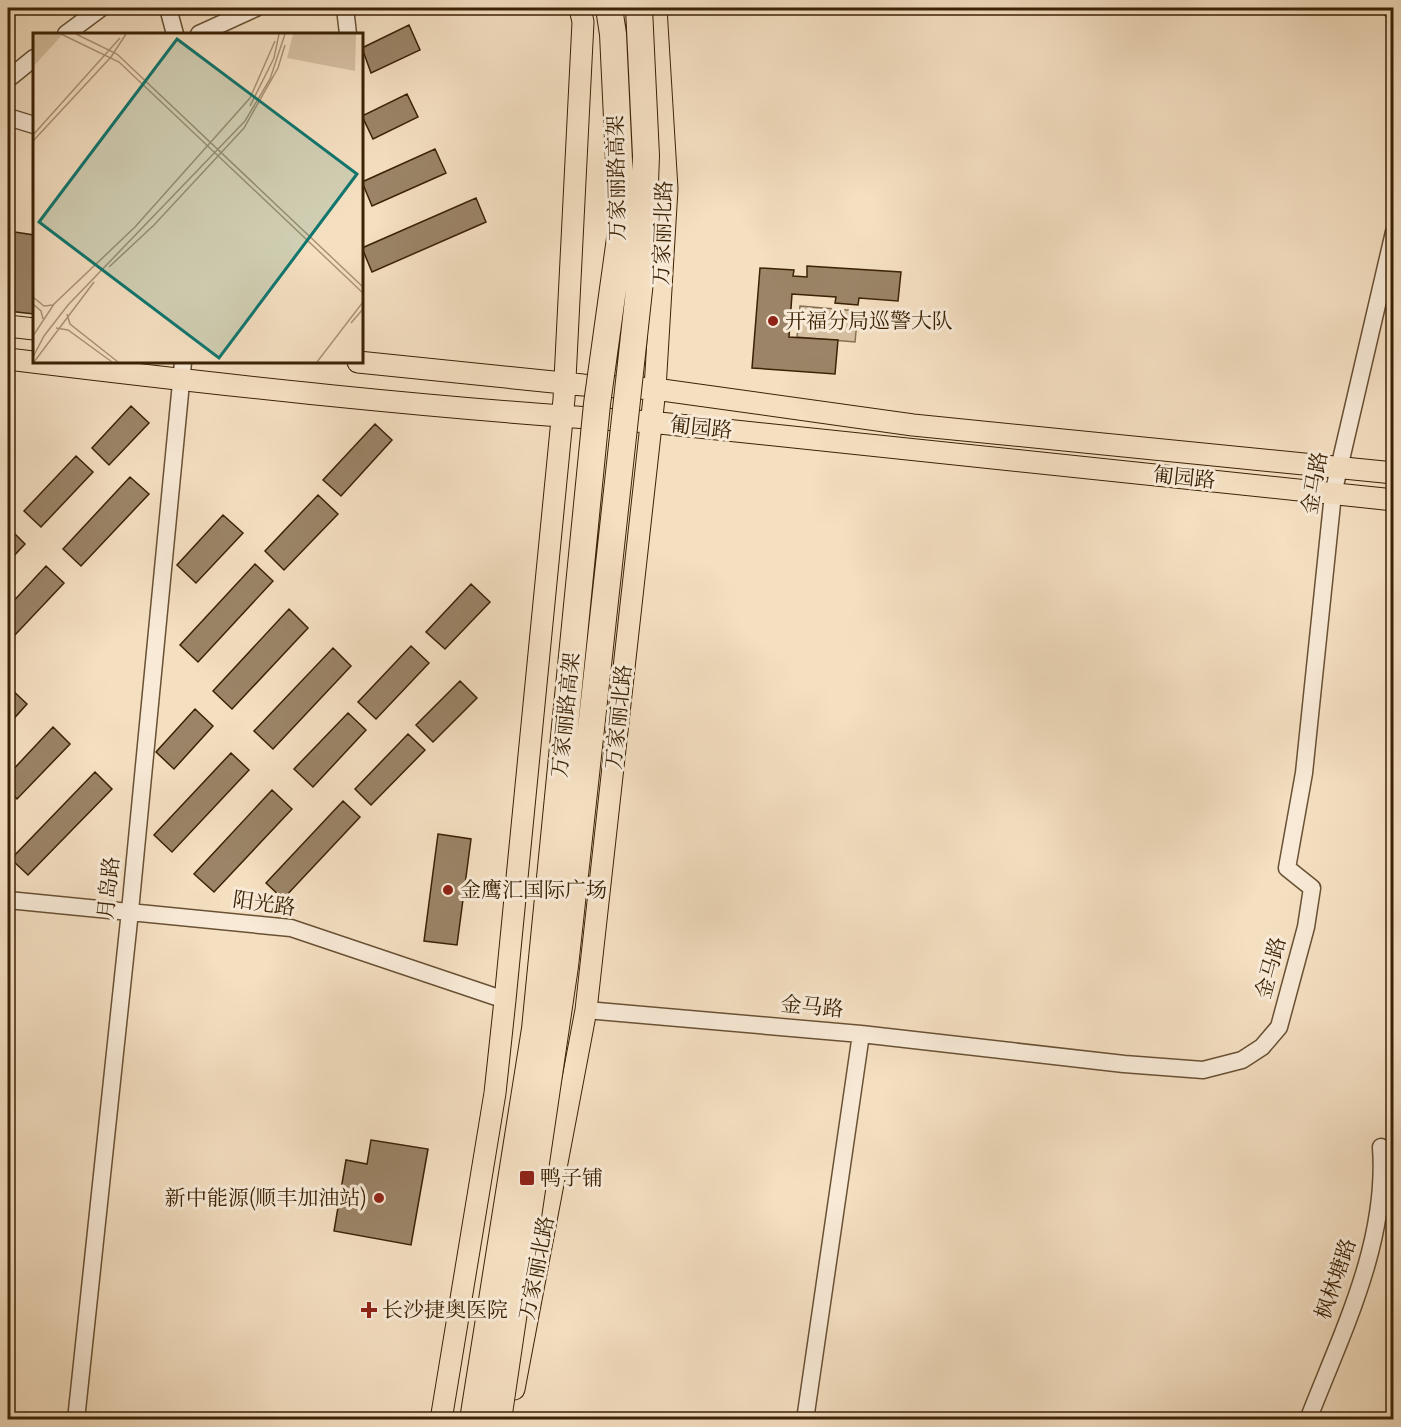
<svg xmlns="http://www.w3.org/2000/svg" width="1401" height="1427" viewBox="0 0 1401 1427" font-family="Cardo,'Noto Serif SC',serif">
	<style>
		.green { fill: #d5bfa1; stroke: #887053; stroke-width: 1.5 }
		.building { fill: #9b8467; stroke: #3b2205; stroke-width: 1.5 }
		.lines { fill: none; stroke-linecap: round; stroke-linejoin: round }
		.minor-casing { stroke: #695134; stroke-width: 19 }
		.major-casing { stroke: #3b2205; stroke-width: 23 }
		.minor { stroke: #f8ead7; stroke-width: 16 }
		.major { stroke: #f4dfc1; stroke-width: 21 }
		.highway-bridge-casing { stroke: #3b2205; stroke-width: 28; stroke-linecap: butt }
		.highway-bridge { stroke: #f4dfc1; stroke-width: 26 }
		.poi-dot { fill: #8f2418; stroke: #f8ead7; stroke-width: 2 }
		.labels { text-anchor: middle; dominant-baseline: central; stroke-width: 6; stroke-linejoin: round; paint-order: stroke }
		.street-label { font-size: 21px; fill: #3b2205; stroke: #f8ead7 }
		.poi-label { font-size: 21px; fill: #3b2205; stroke: #f8ead7; text-anchor: start }
		.inset-road { fill: none; stroke: #aa9376; stroke-width: 1.5 }
		.view { fill: #0f766e; fill-opacity: 0.15; stroke: #0f766e; stroke-width: 3 }
		.inset-edge { fill: none; stroke: #3b2205; stroke-width: 3 }
	</style>
	<rect width="100%" height="100%" fill="#f4dfc1"/>
	<filter id="stains"><feTurbulence type="fractalNoise" baseFrequency=".00333" numOctaves="4"/><feColorMatrix values="0 0 0 0 .2 0 0 0 0 .09 0 0 0 0 .02 0 0 0 .5 -.17"/></filter>
	<radialGradient id="worn" r=".72"><stop offset=".6" stop-color="#630" stop-opacity="0"/><stop offset="1" stop-color="#630" stop-opacity=".3"/></radialGradient>
	<path class="green" d="M800,306l58,5 -3,31 -58,-5z"/>
	<path class="building" d="M409,25l11,25 -49,23 -9,-25z
		M407,94l11,23 -45,22 -11,-23z
		M435,149l11,24 -74,33 -10,-24z
		M476,198l10,24 -114,50 -10,-24z
		M8,231l26,4v79l-26,-3z
		M807,266l94,6 -3,29 -39,-3 -1,7 -23,-2 1,-6 -44,-3 -3,43 49,3 -3,34 -83,-6 8,-100 34,2 -1,6 14,1z
		M131,406l18,17 -40,42 -17,-17z
		M375,424l17,16 -51,56 -18,-16z
		M76,456l17,16 -52,55 -17,-16z
		M130,477l19,17 -68,72 -18,-17z
		M318,495l20,19 -54,56 -19,-19z
		M223,515l20,18 -47,50 -19,-18z
		M8,527l17,17 -17,18z
		M255,564l18,17 -75,81 -18,-17z
		M46,566l18,17 -49,52 -7,-8v-20z
		M471,584l19,18 -45,47 -19,-17z
		M289,609l19,19 -76,81 -19,-18z
		M411,646l18,17 -53,56 -18,-17z
		M333,648l18,18 -78,83 -19,-18z
		M460,681l17,17 -44,44 -17,-17z
		M9,687l18,17 -19,21v-36z
		M195,709l18,17 -39,43 -18,-17z
		M348,713l18,17 -53,57 -19,-18z
		M53,727l17,17 -53,55 -9,-10v-14z
		M408,734l17,16 -54,55 -16,-16z
		M231,753l18,17 -77,82 -18,-17z
		M95,772l17,17 -84,86 -17,-16z
		M272,790l20,19 -78,83 -20,-18z
		M343,801l17,16 -77,82 -17,-16z
		M438,834l33,5 -14,106 -33,-4z
		M371,1140l57,9 -17,96 -77,-14 12,-71 21,4z"/>
	<g class="lines">
		<defs>
			<path id="minor" d="M168,8l7,26
				M345,8l3,26
				M1390,8l4,4
				M8,9l1,-1
				M66,34l35,-26
				M199,34l57,-26
				M8,79l26,-21
				M8,117l26,8
				M8,900l283,28 214,72
				M586,1010l275,24 263,30 79,6 39,-10 20,-13 17,-20 27,-100 6,-39 -25,-20 17,-95 29,-279 61,-262
				M76,1420l54,-509 53,-549
				M805,1420l56,-386
				M1308,1420c34,-88 80,-177 73,-273"/>
			<path id="major" d="M8,326l26,3
				M8,359c213,26 428,50 642,63l744,78
				M358,362l225,23 72,4 258,36 481,48
				M514,1389l72,-379 69,-621 12,-200 -11,-181
				M441,1420l54,-327 10,-93 59,-601 19,-377 -3,-14"/>
		</defs>
		<use href="#minor" class="minor-casing"/>
		<use href="#major" class="major-casing"/>
		<use href="#minor" class="minor"/>
		<use href="#major" class="major"/>
		<defs>
			<path id="highway-bridge" d="M473,1420l62,-391 62,-625 25,-180 -9,-190 -4,-26
				M498,1420l67,-454 77,-703 4,-107 -7,-148"/>
		</defs>
		<use href="#highway-bridge" class="highway-bridge-casing"/>
		<use href="#highway-bridge" class="highway-bridge"/>
	</g>
	<g class="poi-dot">
		<circle cx="773" cy="321" r="6"/>
		<circle cx="448" cy="890" r="6"/>
		<rect x="519" y="1170" width="16" height="16" rx="3"/>
		<circle cx="379" cy="1198" r="6"/>
		<path d="M366 1301h6v6h6v6h-6v6h-6v-6h-6v-6h6z"/>
	</g>
	<g class="labels">
		<g class="street-label">
			<text transform="translate(617 178) rotate(-91)">万家丽路高架</text>
			<text transform="translate(663 233) rotate(-88)">万家丽北路</text>
			<text transform="translate(701 428) rotate(6)">匍园路</text>
			<text transform="translate(1184 478) rotate(6)">匍园路</text>
			<text transform="translate(1315 483) rotate(-80)">金马路</text>
			<text transform="translate(566 715) rotate(-84)">万家丽路高架</text>
			<text transform="translate(619 717) rotate(-84)">万家丽北路</text>
			<text transform="translate(109 888) rotate(-84)">月岛路</text>
			<text transform="translate(264 904) rotate(8)">阳光路</text>
			<text transform="translate(1271 968) rotate(-75)">金马路</text>
			<text transform="translate(812 1007) rotate(5)">金马路</text>
			<text transform="translate(537 1268) rotate(-79)">万家丽北路</text>
			<text transform="translate(1336 1279) rotate(-71)">枫林塘路</text>
		</g>
		<g class="poi-label">
			<text x="785" y="321">开福分局巡警大队</text>
			<text x="460" y="890">金鹰汇国际广场</text>
			<text x="540" y="1178">鸭子铺</text>
			<text x="367" y="1198" text-anchor="end">新中能源(顺丰加油站)</text>
			<text x="382" y="1310">长沙捷奥医院</text>
		</g>
	</g>
	<g transform="translate(33 33)">
		<rect width="330" height="330" fill="#f4dfc1"/>
		<path d="M0,1h30l-30,33zM260,1h63l-1,37 -68,-13z" fill="#d5bfa1"/>
		<path class="inset-road" d="M28,1l58,28 244,231M43,1l41,20 246,233M217,73l24,-48 5,-24M0,102l87,-97M0,108l78,-84 15,-23M76,234l45,-42 90,-97 34,-60 7,-23M0,264l11,9 9,-1M0,271l8,7 2,8M34,281l3,10 48,38M318,290l12,-14M23,295l12,2 44,32M0,303l21,-32 81,-77 115,-129 25,-57M0,324l11,-21 24,-31 177,-184 25,-42 15,-45M1,329l60,-80M284,329l46,-60"/>
		<path class="view" d="M144,6l180,135 -138,184 -180,-136z"/>
		<rect width="330" height="330" class="inset-edge"/>
	</g>
	<rect width="1401" height="1427" fill="none" stroke="#f4dfc1" stroke-width="30"/>
	<rect x="9" y="9" width="1383" height="1409" fill="none" stroke="#3b2205" stroke-width="3"/>
	<rect x="15" y="15" width="1371" height="1397" fill="none" stroke="#3b2205" stroke-width="1.5"/>
	<rect width="100%" height="100%" filter="url(#stains)"/>
	<rect width="100%" height="100%" fill="url(#worn)"/>
</svg>
